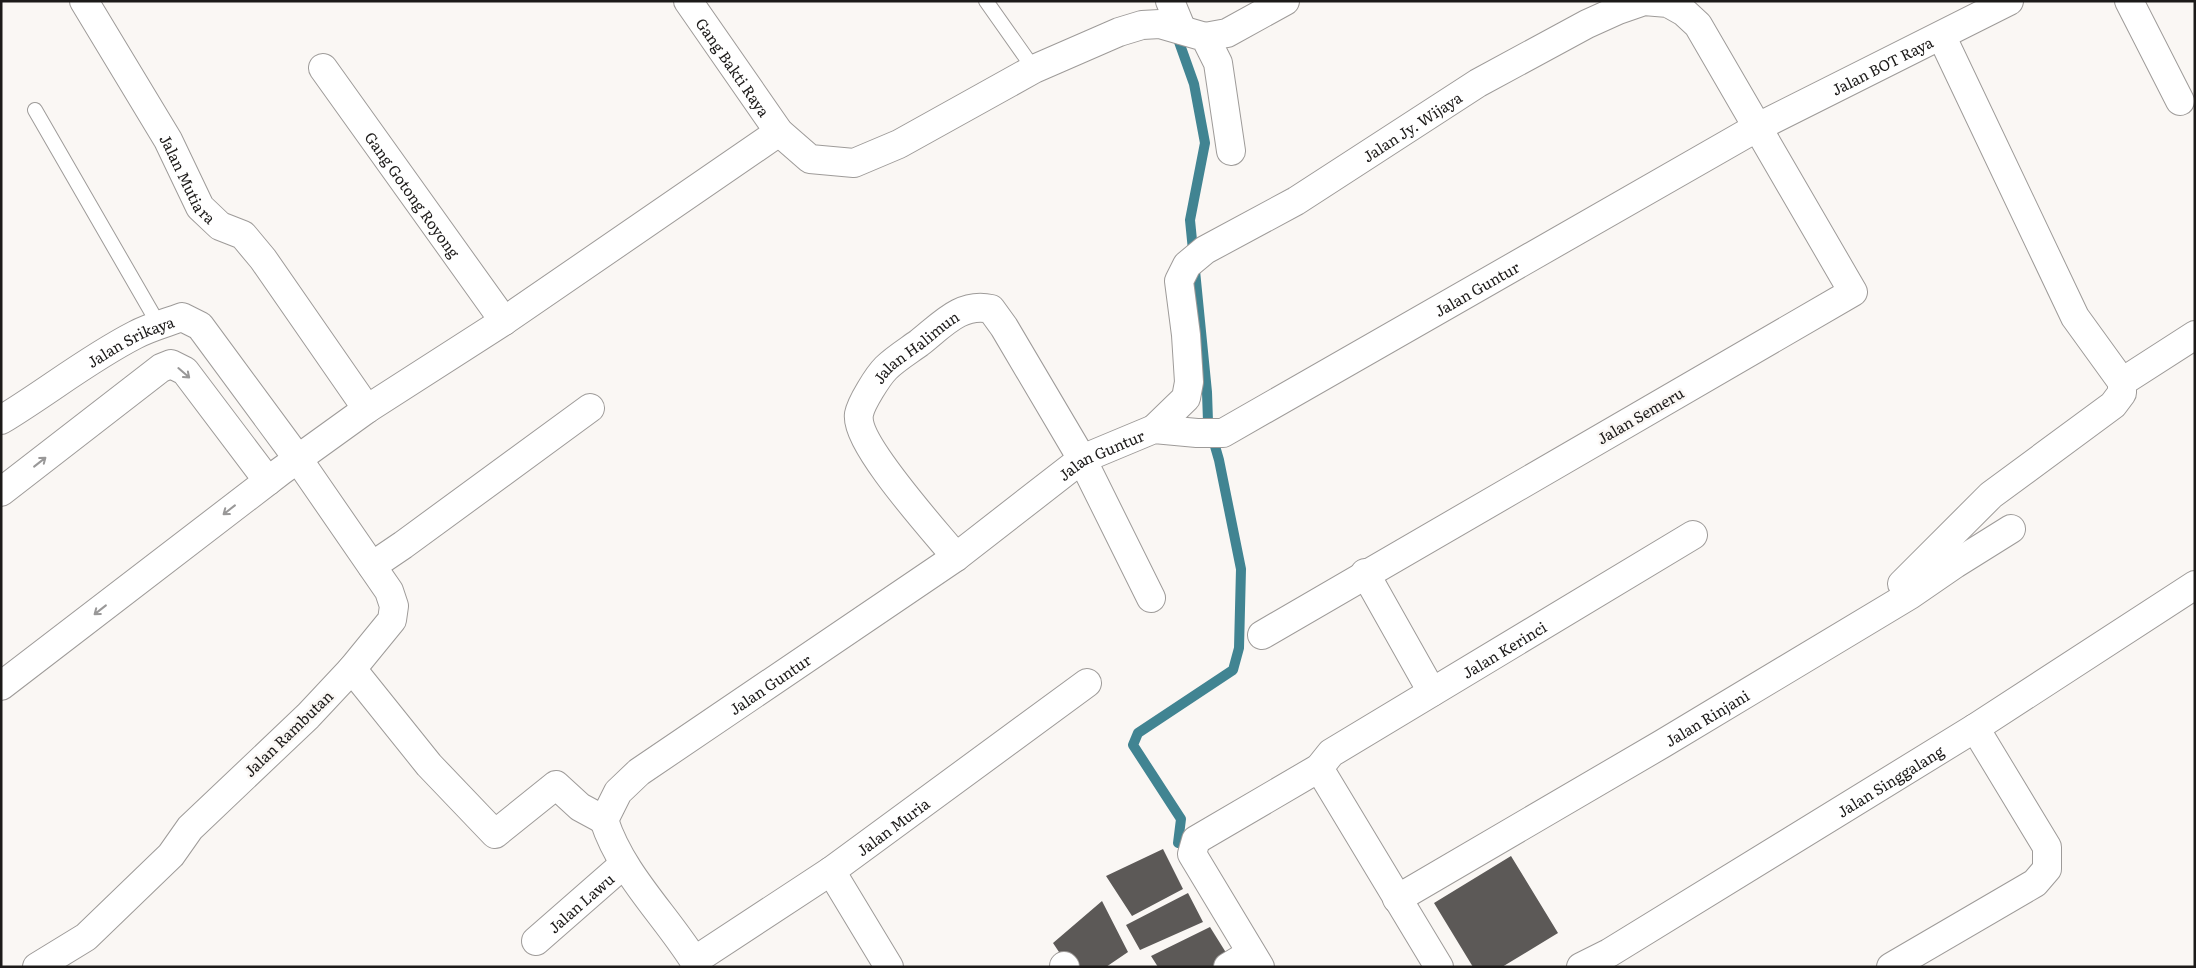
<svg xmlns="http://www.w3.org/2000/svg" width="2196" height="968" viewBox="0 0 2196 968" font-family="Literata,serif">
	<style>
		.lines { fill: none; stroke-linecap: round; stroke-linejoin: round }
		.stream { stroke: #418492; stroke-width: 10 }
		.building { fill: #5c5957 }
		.service-casing { stroke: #9e9b99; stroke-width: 16 }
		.minor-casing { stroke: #9e9b99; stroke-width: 30 }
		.service { stroke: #fff; stroke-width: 14 }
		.minor { stroke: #fff; stroke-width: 28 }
		.oneway { stroke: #999898 }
		.labels { text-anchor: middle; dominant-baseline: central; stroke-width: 5; stroke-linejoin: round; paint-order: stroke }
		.street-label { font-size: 15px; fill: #1c1a19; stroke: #faf7f4 }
	</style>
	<rect width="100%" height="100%" fill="#faf7f4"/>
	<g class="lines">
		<path class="stream" d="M1178,843l3,-24 -48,-74 5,-12 95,-63 6,-22 2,-79 -22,-109 -11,-38 -1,-30 -17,-172 15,-77 -11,-59 -16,-45"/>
	</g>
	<path class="building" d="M1163,849l20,40 -51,27 -26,-40z
		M1511,856l47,77 -56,34h-29l-39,-64z
		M1188,893l15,29 -63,28 -14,-25z
		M1102,901l26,51 -22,15h-37l-16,-24z
		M1210,927l20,32 -14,8h-58l-7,-11z"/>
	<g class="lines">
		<defs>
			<path id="service" d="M986,1l48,68
				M35,110l124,215"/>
			<g id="minor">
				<path id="s1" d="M84,1l84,139 32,67 20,19 23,9 20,24 104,150"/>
				<path id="s2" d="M688,1l91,131 31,27 44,4 45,-19 135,-75 85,-37 23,-7 18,-1 45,13 13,26 13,88"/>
				<path d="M1170,1l12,29"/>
				<path d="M2129,1l51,100"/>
				<path d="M1205,37l22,-4 58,-32"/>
				<path id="s3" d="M323,68l181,253"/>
				<path d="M2122,382l73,-47"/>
				<path id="s4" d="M1,420c45,-27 87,-61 134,-85 15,-8 31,-12 47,-18l18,9 98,133 91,132 5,15 -2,14 -40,49 -44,47 -118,112 -19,27 -85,82 -49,30"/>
				<path id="s5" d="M1154,429l32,-31 3,-16 -3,-47 -7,-54 8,-16 18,-15 91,-49 182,-118 109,-59 31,-14 26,-9 24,2 16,9 14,13 155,267 -591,343"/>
				<path d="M1,492l160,-124 10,-4 14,7 83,110"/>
				<path id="s6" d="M956,557c-21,-26 -102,-114 -97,-143 2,-11 19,-38 27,-46 9,-9 22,-17 33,-25 23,-18 42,-41 72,-34l13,18 78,132 69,139"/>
				<path d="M372,566l31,-21 187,-137"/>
				<path d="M1365,573l67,119"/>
				<path d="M1905,588l-3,-4 89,-89 122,-90 9,-12v-11l-47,-65 -133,-280"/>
				<path d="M352,669l77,96 66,69 61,-49 24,22 24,13"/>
				<path d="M1,686l280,-215 86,-62 137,-88 275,-189"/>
				<path d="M1319,768l120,199"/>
				<path id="s7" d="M604,820l14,-28 21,-20 317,-215 126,-98 72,-30 43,4h26l533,-305 253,-127"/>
				<path d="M604,820c18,56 64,97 94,147"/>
				<path d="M831,871l58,96"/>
				<path id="s8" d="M1397,899l265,-155 248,-149 45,-31 56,-35"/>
				<path id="s9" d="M536,941l88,-77"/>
				<path id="s10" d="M694,961l137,-90 256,-188"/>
				<path d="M1064,966l1,1"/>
				<path d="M1228,967l23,-14"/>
				<path id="s11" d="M1260,967l-68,-113 4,-14 123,-72 12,-15 362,-218"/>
				<path id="s12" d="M1581,967l28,-14 366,-225 220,-143"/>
				<path d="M1891,967l144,-84 12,-14v-22l-72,-119"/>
			</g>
		</defs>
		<use href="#service" class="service-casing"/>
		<use href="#minor" class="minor-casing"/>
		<use href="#service" class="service"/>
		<use href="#minor" class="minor"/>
	</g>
	<defs><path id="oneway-shaft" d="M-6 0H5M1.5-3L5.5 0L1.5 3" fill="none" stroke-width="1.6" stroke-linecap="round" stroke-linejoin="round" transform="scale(1.25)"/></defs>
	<g class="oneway">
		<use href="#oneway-shaft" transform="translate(184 373) rotate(41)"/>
		<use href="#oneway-shaft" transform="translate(40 462) rotate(-38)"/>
		<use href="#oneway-shaft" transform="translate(229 510) rotate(142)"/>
		<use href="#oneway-shaft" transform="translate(100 610) rotate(142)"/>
	</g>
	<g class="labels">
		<g class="street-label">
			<text stroke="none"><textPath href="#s7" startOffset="1505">Jalan BOT Raya</textPath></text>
			<text stroke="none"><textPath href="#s2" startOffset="80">Gang Bakti Raya</textPath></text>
			<text stroke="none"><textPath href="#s5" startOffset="445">Jalan Jy. Wijaya</textPath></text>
			<text stroke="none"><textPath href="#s1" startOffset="206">Jalan Mutiara</textPath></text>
			<text stroke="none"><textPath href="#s3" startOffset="155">Gang Gotong Royong</textPath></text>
			<text stroke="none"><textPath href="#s7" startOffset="1042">Jalan Guntur</textPath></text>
			<text stroke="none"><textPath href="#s4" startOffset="152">Jalan Srikaya</textPath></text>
			<text stroke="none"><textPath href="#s6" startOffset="265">Jalan Halimun</textPath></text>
			<text transform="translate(1640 415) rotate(-30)">Jalan Semeru</text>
			<text stroke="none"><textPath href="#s7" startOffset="622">Jalan Guntur</textPath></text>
			<text stroke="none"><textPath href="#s11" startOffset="510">Jalan Kerinci</textPath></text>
			<text stroke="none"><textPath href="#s7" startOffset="218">Jalan Guntur</textPath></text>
			<text stroke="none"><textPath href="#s8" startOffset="359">Jalan Rinjani</textPath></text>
			<text transform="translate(288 733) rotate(-44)">Jalan Rambutan</text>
			<text stroke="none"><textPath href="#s12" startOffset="361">Jalan Singgalang</textPath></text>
			<text stroke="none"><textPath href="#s10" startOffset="240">Jalan Muria</textPath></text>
			<text stroke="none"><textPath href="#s9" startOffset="59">Jalan Lawu</textPath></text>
		</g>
	</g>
	<rect width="2196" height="968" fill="none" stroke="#1c1a19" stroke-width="5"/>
</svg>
